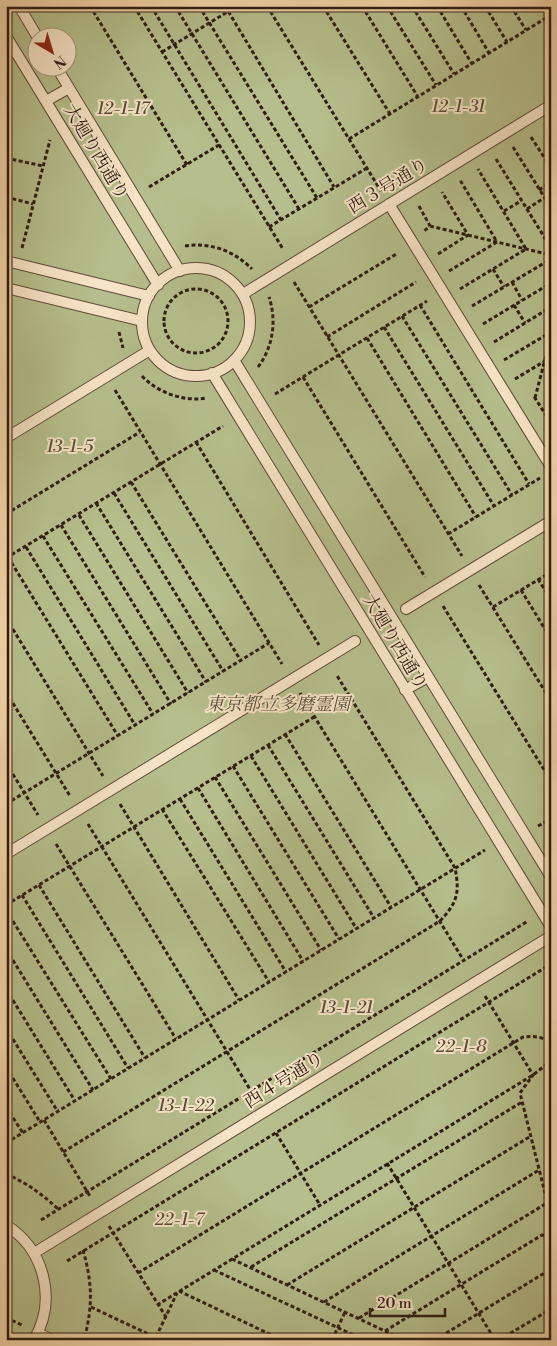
<svg xmlns="http://www.w3.org/2000/svg" width="557" height="1346" viewBox="0 0 557 1346" font-family="'Libre Bodoni','Noto Serif JP',serif">
	<style>
		.green { fill: #b5be8c; stroke: #726e50; fill-rule: evenodd }
		.lines { fill: none; stroke-linecap: round; stroke-linejoin: round }
		.lane-casing { stroke: #604b3a; stroke-width: 12 }
		.path { stroke: #2f1d15; stroke-width: 3; stroke-dasharray: 4 2.5; stroke-linecap: butt }
		.lane { stroke: #f7e4c6; stroke-width: 10 }
		.labels { text-anchor: middle; dominant-baseline: central; stroke-width: 4; stroke-linejoin: round; paint-order: stroke }
		.park-label { font-size: 18px; font-style: italic; fill: #574d39; stroke: #f7e4c6 }
		.street-label { font-size: 18px; fill: #2f1d15; stroke: #f7e4c6 }
	</style>
	<rect width="100%" height="100%" fill="#f3d5a8"/>
	<filter id="stains"><feTurbulence type="fractalNoise" baseFrequency=".004" numOctaves="4"/><feColorMatrix values="0 0 0 0 .2 0 0 0 0 .09 0 0 0 0 .02 0 0 0 .5 -.17"/></filter>
	<radialGradient id="worn" r=".72"><stop offset=".6" stop-color="#630" stop-opacity="0"/><stop offset="1" stop-color="#630" stop-opacity=".3"/></radialGradient>
	<path class="green" d="M6,6h545v1334h-545zM38,38h30v30h-30z"/>
	<g class="lines">
		<defs>
			<path id="lane" d="M19,6l19,32
				M6,36l152,249
				M57,68l123,203
				M46,101l23,-13
				M389,204l162,263
				M6,261l143,35
				M142 322a54 54 0 1 1 108 0a54 54 0 1 1-108 0Z
				M6,288l136,33
				M243,294l308,-189
				M234,360l317,517
				M212,373l339,554
				M6,438l144,-88
				M406,609l145,-88
				M405,690l23,-13
				M6,854l349,-213
				M6,1225c39,25 51,75 28,115
				M34,1253l517,-317
				M38,1333l14,7"/>
		</defs>
		<use href="#lane" class="lane-casing"/>
		<path class="path" d="M90,6l97,159
			M134,6l149,243
			M151,6l130,214
			M175,6l124,203
			M199,6l118,192
			M225,6l109,181
			M267,6l114,185
			M323,6l67,108
			M362,6l56,91
			M387,6l49,79
			M412,6l42,68
			M437,6l35,58
			M461,6l28,47
			M485,6l22,36
			M511,6l15,24
			M162,52l75,-46
			M531,137l20,31
			M349,139l202,-124
			M513,147l38,61
			M6,158l37,8
			M496,159l55,89
			M149,187l70,-42
			M539,190l12,-8
			M6,197l27,7
			M419,206l11,20 -6,5
			M527,209l17,-11
			M504,211l17,-10
			M430,226l121,29
			M269,227l98,-59
			M185,246c26,-4 49,5 67,23
			M22,248l28,-108
			M438,254l30,-19 -26,-43
			M493,269l11,18
			M449,271l48,-29 -37,-62
			M294,282l168,274
			M512,282l10,18
			M164 321a32 32 0 1 1 64 0a32 32 0 1 1-64 0Z
			M460,289l66,-40 -48,-80
			M420,305l109,179
			M514,305l11,18
			M472,306l79,-47
			M309,307l89,-54
			M6,316l2,-9
			M402,316l110,179
			M483,324l68,-41
			M384,327l110,179
			M119,332l4,16
			M327,337l89,-55
			M367,338l109,179
			M494,342l57,-35
			M504,360l47,-28
			M258,367c15,-20 19,-46 11,-70
			M142,376c16,17 42,26 65,22
			M303,377l122,200
			M515,379l30,-18 6,9
			M115,390l167,274
			M275,394l152,-93
			M535,398l16,-62
			M534,399l1,-1 14,22
			M196,442l123,203
			M131,482l110,179
			M114,493l109,178
			M96,503l110,179
			M6,514l134,-82
			M79,515l109,178
			M61,525l110,179
			M448,534l92,-56
			M43,536l110,178
			M26,547l109,178
			M8,557l110,179
			M6,558l217,-132
			M538,579l13,21
			M479,585l72,116
			M521,590l30,49
			M443,606l108,175
			M493,607l58,-35
			M6,618l97,158
			M6,692l64,104
			M300,693l164,268
			M285,734l106,173
			M268,745l106,173
			M251,756l105,172
			M6,763l32,52
			M233,766l106,173
			M215,777l106,173
			M198,788l105,173
			M180,799l106,173
			M6,804l263,-161
			M120,804l119,196
			M162,809l107,173
			M88,824l163,267
			M538,826l13,-7
			M56,844l120,195
			M39,885l106,173
			M22,895l106,173
			M6,905l308,-188
			M6,910l105,169
			M6,949l87,141
			M6,989l69,112
			M485,996l48,79 -13,18 31,124
			M6,1028l52,84
			M6,1067l34,55
			M6,1107l17,26
			M44,1120l47,78
			M276,1133l44,72
			M6,1143l479,-293
			M63,1152l377,-231c17,-18 20,-28 15,-53l-119,-194
			M387,1163l108,177
			M6,1174c21,9 36,20 52,35
			M41,1220l487,-299
			M109,1226l57,91
			M83,1250c9,32 10,54 2,86
			M232,1259l172,81
			M67,1261l484,-297
			M251,1267l271,-165
			M214,1270l150,70
			M138,1273l385,-236c11,-1 20,-1 28,7
			M287,1285l244,-149
			M179,1291l103,49
			M324,1302l215,-132
			M157,1305l376,-230 18,-14
			M91,1307l70,33
			M6,1318l16,7
			M359,1318l188,-115
			M385,1331l157,-96 9,2
			M156,1337l21,-44
			M332,1340l13,-28
			M435,1340l116,-71
			M499,1340l52,-31"/>
		<use href="#lane" class="lane"/>
	</g>
	<g class="labels">
		<g class="park-label">
			<text x="458" y="106">12-1-31</text>
			<text x="123" y="108">12-1-17</text>
			<text x="70" y="446">13-1-5</text>
			<text x="278" y="704">東京都立多磨霊園</text>
			<text x="346" y="1007">13-1-21</text>
			<text x="461" y="1046">22-1-8</text>
			<text x="186" y="1105">13-1-22</text>
			<text x="179" y="1219">22-1-7</text>
		</g>
		<g class="street-label">
			<text transform="translate(96 152) rotate(59)">大廻り西通り</text>
			<text transform="translate(388 186) rotate(-31)">西３号通り</text>
			<text transform="translate(395 642) rotate(59)">大廻り西通り</text>
			<text transform="translate(284 1080) rotate(-32)">西４号通り</text>
		</g>
	</g>
	<rect width="557" height="1346" fill="none" stroke="#f3d5a8" stroke-width="25"/>
	<rect x="8" y="8" width="542" height="1331" fill="none" stroke="#2f1d15" stroke-width="2.5"/>
	<rect x="12" y="12" width="532" height="1321" fill="none" stroke="#2f1d15"/>
	<g transform="translate(52 52) rotate(142)"><circle r="24" fill="#f7e4c6" stroke="#a7947f"/>
	<path d="M0-4L9 19L0 12L-9 19Z" fill="#8f2418"/>
	<text y="-8" font-size="14" font-weight="bold" text-anchor="middle" fill="#2f1d15">N</text>
	</g>
	<path d="M370 1308v8h75v-8" fill="none" stroke="#2f1d15" stroke-width="2.5"/>
	<text x="377" y="1308" font-size="15" fill="#2f1d15" stroke="#f7e4c6" stroke-width="4" paint-order="stroke">20 m</text>
	<rect width="100%" height="100%" filter="url(#stains)"/>
	<rect width="100%" height="100%" fill="url(#worn)"/>
</svg>
